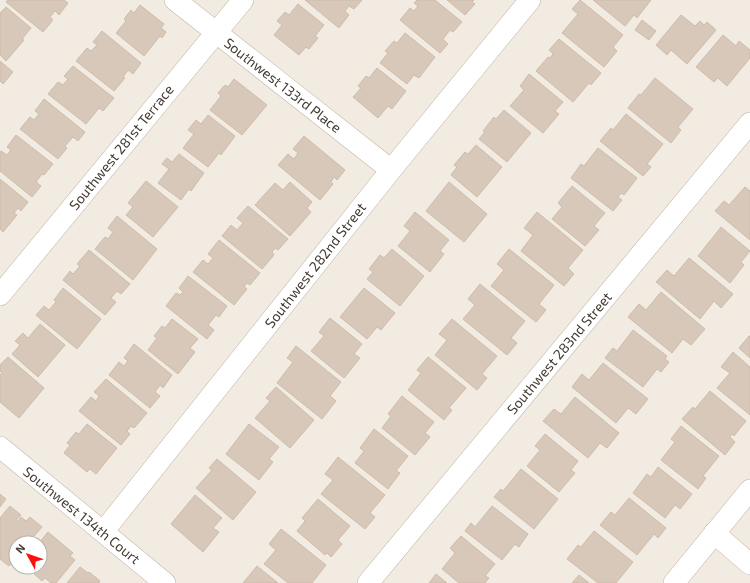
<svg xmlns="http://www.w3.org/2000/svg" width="750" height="583" viewBox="0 0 750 583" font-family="'Exo 2',sans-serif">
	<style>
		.building { fill: #d7c8ba; stroke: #cfbcaa }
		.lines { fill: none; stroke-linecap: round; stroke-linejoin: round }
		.minor-casing { stroke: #c1b4a7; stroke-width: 22 }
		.minor { stroke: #fff; stroke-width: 21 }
		.labels { text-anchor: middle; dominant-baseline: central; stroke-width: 3.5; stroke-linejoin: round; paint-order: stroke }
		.street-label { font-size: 14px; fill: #443b32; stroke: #fff }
	</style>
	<rect width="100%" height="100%" fill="#f2ebe2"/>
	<path class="building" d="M8,0h56l4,3 -9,12 -4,-4 -5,6 3,3 -10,12 -37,-30z
		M305,0h57l-8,9 -5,-3 -4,5 4,4 -10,13z
		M417,0h18l27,22 -9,10 -3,-2 -7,9 5,5 -8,9 -40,-33 10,-12 4,3 4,-5 -4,-3z
		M447,0h27l-2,2 3,2 -10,11z
		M580,0l43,35 -10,12 4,4 -13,16 -42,-34 16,-19 -6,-5z
		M593,0h58l-14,18 -3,-3 -9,11z
		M298,4l26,21 -9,11 3,2 -9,11 -3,-2 -7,8 -25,-20 8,-10 -5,-4 8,-9 4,3z
		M140,5l24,19 -3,4 5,4 -4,6 -2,-2 -16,20 -28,-23 10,-12 -2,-2 7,-9 3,3z
		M6,7l25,21 -9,11 2,1 -18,21 -6,-6v-42z
		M681,15l14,11 5,-5 4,4 3,-3 9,8 -29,34 -16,-14 -4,5 -11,-10z
		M642,20l14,11 -7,9 -14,-10z
		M102,31l39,32 -8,11 -5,-4 -5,7 2,1 -11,13 -38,-30 11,-13 4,3 6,-6 -4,-3z
		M405,33l30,24 -16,21 -5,-3 -7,9 -27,-21 8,-10 -3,-2 9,-10 3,2z
		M723,35l13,11 3,-5 11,9v8l-23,28 -9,-8 -4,4 -18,-15z
		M559,39l42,34 -10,12 -2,-2 -16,19 -37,-31 12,-14 2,1 3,-4 -4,-4z
		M0,61l13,11 -10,12 -3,-3z
		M73,66l41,32 -11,13 -4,-3 -13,16 -38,-30 10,-12 5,3 5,-6 -4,-3z
		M377,68l29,23 -14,18 -4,-3 -10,12 -25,-21 8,-9 -3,-2 8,-10 3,2z
		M529,74l34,28 -8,9 4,3 -16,19 -33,-27 14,-16 -4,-4z
		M655,78l38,31 -15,18 3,3 -10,13 -43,-35 11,-14 2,1z
		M234,79l33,26 -25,30 -32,-25 11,-14 -3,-3 7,-8 3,2z
		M44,99l41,33 -7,9 -5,-4 -8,9 2,2 -9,11 -38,-30 10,-12 4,3 5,-6 -4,-3z
		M504,110l27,23 -24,29 -28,-23 6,-7 -2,-1 11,-14 2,2z
		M626,114l37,30 -16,20 4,3 -8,9 -43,-35 11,-13 2,2z
		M208,115l27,21 -14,19 -2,-2 -11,14 -25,-19 11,-14 -6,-4 8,-10 5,4z
		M16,135l37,29 -9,11 -2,-1 -6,8 5,4 -9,11 -32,-26v-18l1,-2 6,4 4,-5 -4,-3z
		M304,136l41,34 -8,10 -3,-3 -3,5 2,2 -13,16 -42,-35 10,-11 6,5 4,-6 -5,-4z
		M476,145l26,22 -25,30 -26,-22 6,-8 -3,-2 11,-13 3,2z
		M598,148l39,30 -13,17 -3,-2 -3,4 4,3 -9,11 -42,-33 10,-14 3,2z
		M179,154l25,19 -13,18 -2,-2 -8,11 -23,-17 11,-14 -7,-5 5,-6 5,4z
		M0,179l28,23 -7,9 -3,-3 -4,5 3,2 -14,17 -3,-3z
		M146,181l32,26 -25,30 -27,-22 7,-8 -5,-4z
		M290,182l22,20 -5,6 4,4 -21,24 -35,-31 20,-22 8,7z
		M449,182l38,32 -23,28 -38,-31z
		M572,186l33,27 -11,13 5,4 -14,16 -33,-27 10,-12 -4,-4z
		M745,187l5,4v49l-35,-29 9,-10 5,4z
		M248,206l40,33 -10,11 -3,-2 -3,4 2,3 -12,14 -40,-33 9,-11 6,5 6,-7 -6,-5z
		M415,212l34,28 -9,11 4,3 -14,18 -32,-26 12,-15 -6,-5z
		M537,212l46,38 -15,18 6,6 -10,12 -43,-35 12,-16 -9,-7z
		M117,216l40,33 -24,31 -38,-31 10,-12 3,2 5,-7 -5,-4z
		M721,227l29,24 -9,11 3,3 -14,18 -32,-27z
		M219,240l41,33 -10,12 -3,-2 -3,4 3,2 -13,16 -41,-33 10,-12 5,4 5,-6 -5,-4z
		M392,249l32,27 -24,30 -33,-27 6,-7 -4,-3 11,-14 4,3z
		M509,249l45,36 -15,19 7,6 -10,12 -45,-36 13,-16 -7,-6z
		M89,250l41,34 -9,10 -4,-3 -6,7 5,4 -11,13 -42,-35 7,-9 3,3 7,-8 -3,-2z
		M689,258l44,36 -12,14 -7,-7 -14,18 -44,-37 11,-12 7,6z
		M188,276l39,30 -8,11 -3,-2 -8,10 6,5 -7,9 -41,-33 10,-13 4,2 3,-3 -4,-4z
		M480,284l45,37 -14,17 6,5 -10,12 -44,-36 12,-14 -7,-6z
		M63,288l38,31 -24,30 -41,-34 8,-9 5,4 7,-8 -2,-2z
		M364,288l31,25 -14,17 -4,-3 -10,12 -27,-22z
		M661,292l44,37 -14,16 -8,-6 -11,14 -44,-36 11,-13 7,6z
		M330,318l32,26 -8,10 6,4 -16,20 -33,-27 13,-15 -5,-4z
		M172,319l26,20 -8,9 5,4 -17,22 -30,-24 9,-12 -3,-2 8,-10 3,2z
		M452,319l45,37 -15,18 5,4 -10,12 -42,-35 12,-15 -8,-6z
		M40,324l25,21 -27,32 -26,-23 8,-9 -5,-4 8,-8 5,5z
		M633,330l34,26 -2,3 4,3 -8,10 -4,-3 -14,18 -38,-29 8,-10 4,3z
		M749,336h1v22l-11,-10z
		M134,344l38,31 -9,13 -3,-3 -5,7 5,4 -10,12 -41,-33 10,-13 5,4 4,-5 -4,-3z
		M296,346l45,36 -11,14 6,5 -14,18 -45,-36 16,-21 -6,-4z
		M733,352l17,15v48l-33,-27 13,-15 -9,-6z
		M8,357l36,31 -25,30 -19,-16v-27l2,-2 -2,-2v-6z
		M428,357l38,31 -17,20 3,2 -8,10 -36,-30 13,-17 -4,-3z
		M603,363l45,36 -12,15 -8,-6 -12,15 -44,-36 10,-13 7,6z
		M106,379l41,34 -13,15 -3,-2 -4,5 3,3 -9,11 -42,-34 12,-14 5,4 3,-5 -5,-4z
		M276,387l38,33 -24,28 -35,-30 15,-17 -4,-3z
		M710,391l36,30 -12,15 -2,-2 -2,3 5,5 -10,13 -43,-36 11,-12 2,2z
		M402,396l32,26 -9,11 5,4 -15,18 -33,-27 9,-12 -3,-2z
		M575,397l44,36 -12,15 -7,-5 -12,15 -45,-37 11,-12 7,5z
		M87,424l30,24 -21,26 -6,-5 -3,3 -23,-19 6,-8 -3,-2 9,-11 3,2z
		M249,424l30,23 -10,12 4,3 -14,18 -33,-26z
		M681,426l38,30 -16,20 3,2 -8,11 -37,-29 14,-18 -4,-3z
		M374,429l34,27 -12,15 4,2 -12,16 -33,-26 9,-12 -4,-3z
		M545,434l33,27 -7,9 4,3 -16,19 -32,-26 13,-16 -5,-4z
		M338,457l47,38 -15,18 5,4 -10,12 -44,-35 12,-14 -8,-6z
		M217,459l39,33 -23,28 -37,-32 16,-18 -3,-2z
		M658,467l34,27 -12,15 -5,-4 -10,13 -32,-25 14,-19 4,3z
		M521,469l37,30 -24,30 -40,-32 7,-8 2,2z
		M0,494l6,5 -6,8z
		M195,495l27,23 -9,10 6,4 -16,20 -32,-28z
		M629,498l37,30 -8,10 -4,-4 -17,21 -37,-30 11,-13 4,3z
		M318,499l32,27 -12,14 4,4 -11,13 -4,-4 -2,2 -28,-24 8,-10 -3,-3z
		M10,506l11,9 -5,5 1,2 4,-5 5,4 4,-4 12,10 -14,16h-12v15l-7,8 -9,-7v-41z
		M492,506l36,28 -9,13 -4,-3 -13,16 -37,-29 6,-8 4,4z
		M281,529l45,36 -14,18h-24l-24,-19 12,-14 -7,-6z
		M594,531l39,31 -17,21h-18l-31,-24 11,-14 3,2z
		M48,532l25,21 -3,3 5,4 -19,23h-5l-6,-5 -3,3 -10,-9 2,-2 -4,-3h10v-24h-1z
		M461,536l34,28 -10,12 4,2 -4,5h-26l-17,-14 13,-16 -5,-5z
		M257,566l21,17h-35z
		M80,567l8,6 1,-1 11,9 -1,1v1h-32z
		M436,574l11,9h-18z
		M579,575l10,8h-17z"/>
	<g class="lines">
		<defs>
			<path id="minor" d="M175,0l216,170
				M0,295l243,-295
				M0,447l165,136
				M103,532l288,-362 139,-170
				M714,533l36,31
				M368,583l382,-460
				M674,583l76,-93"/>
		</defs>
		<use href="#minor" class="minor-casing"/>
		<use href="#minor" class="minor"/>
	</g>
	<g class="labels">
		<g class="street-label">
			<text transform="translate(283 85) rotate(38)">Southwest 133rd Place</text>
			<text transform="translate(121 147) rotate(-51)">Southwest 281st Terrace</text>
			<text transform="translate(315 265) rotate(-52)">Southwest 282nd Street</text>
			<text transform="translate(559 353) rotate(-50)">Southwest 283nd Street</text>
			<text transform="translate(82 515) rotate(39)">Southwest 134th Court</text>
		</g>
	</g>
	<g transform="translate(28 555) rotate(310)"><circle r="19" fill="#ffffff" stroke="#b4b1ad"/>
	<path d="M0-3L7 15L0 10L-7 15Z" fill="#ff0f0c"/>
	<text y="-6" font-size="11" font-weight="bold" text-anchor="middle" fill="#443b32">N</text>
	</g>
</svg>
